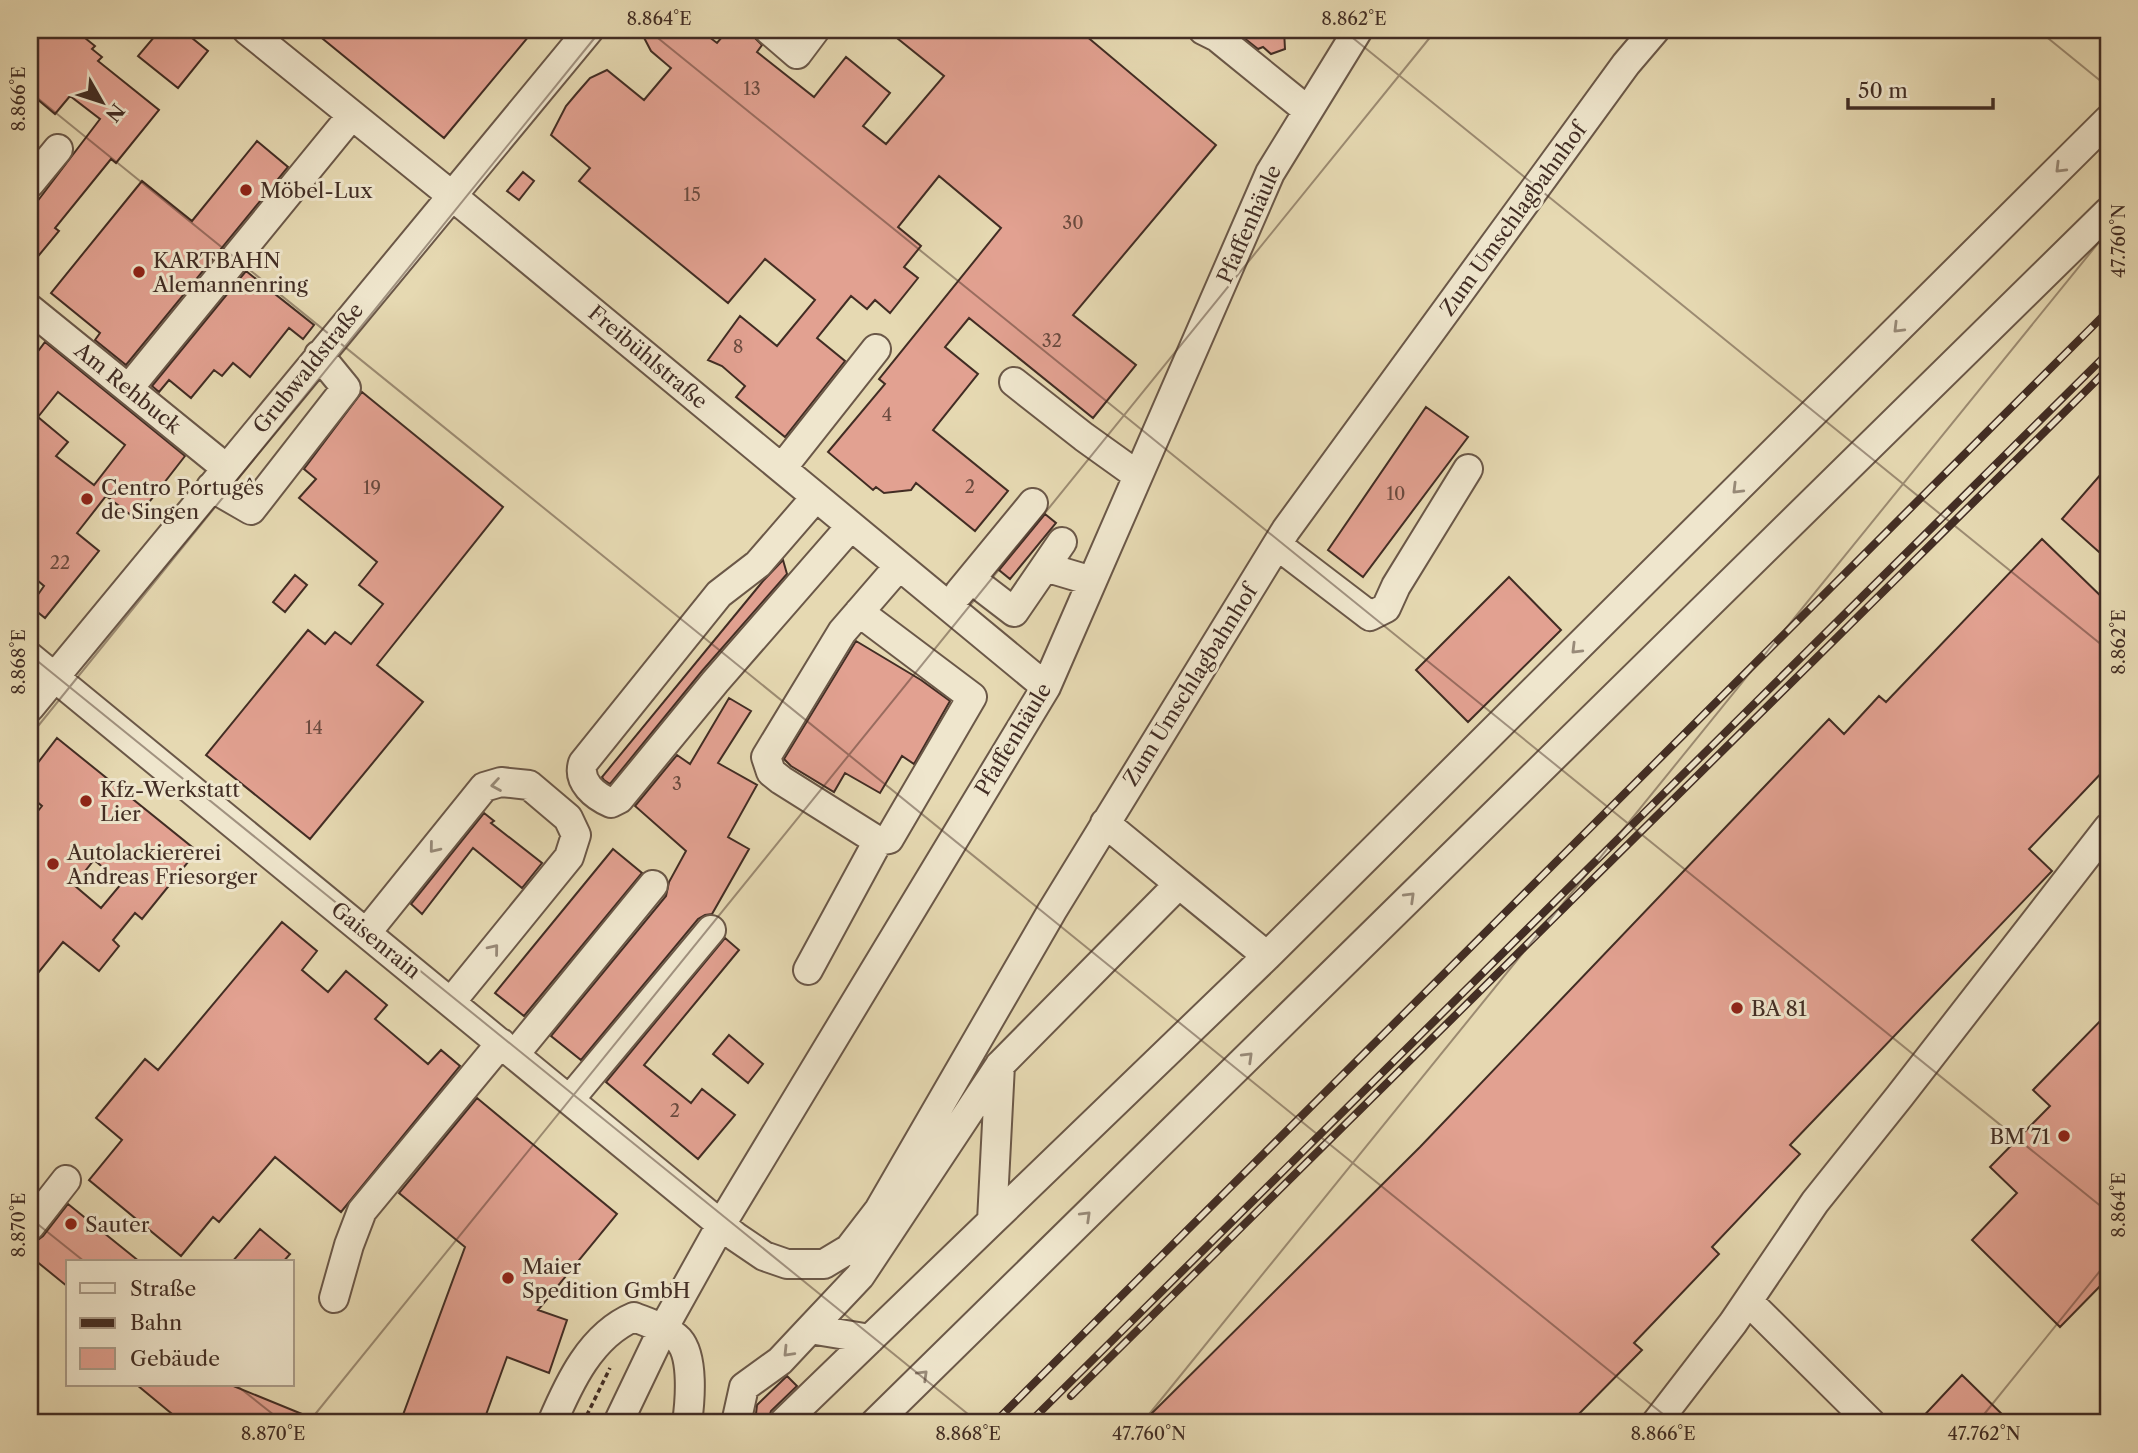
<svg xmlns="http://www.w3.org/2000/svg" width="2138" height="1453" viewBox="0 0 2138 1453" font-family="'Libre Caslon Text',serif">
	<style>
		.building { fill: #e2a191; stroke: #422d24; stroke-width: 2; fill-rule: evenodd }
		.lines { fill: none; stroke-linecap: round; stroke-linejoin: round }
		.minor-casing { stroke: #6b5848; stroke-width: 32 }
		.path { stroke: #422d24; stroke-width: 3.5; stroke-dasharray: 5 3.5; stroke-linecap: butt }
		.minor { stroke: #efe6cd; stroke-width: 28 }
		.rail-casing { stroke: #422d24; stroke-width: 8 }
		.rail { stroke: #efe6cd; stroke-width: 5; stroke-dasharray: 16; stroke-linecap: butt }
		.oneway { stroke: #988a78 }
		.ticks { fill: none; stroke: #422d24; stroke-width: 2; stroke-opacity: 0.45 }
		.poi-dot { fill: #8f2418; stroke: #efe6cd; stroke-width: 2.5 }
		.labels { text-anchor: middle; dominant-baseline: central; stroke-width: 6; stroke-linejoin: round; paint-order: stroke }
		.number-label { font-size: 18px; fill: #6a4a3f }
		.poi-label { font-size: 21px; fill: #422d24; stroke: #efe6cd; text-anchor: start }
		.street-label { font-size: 21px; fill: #422d24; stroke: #efe6cd }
		.neatline { fill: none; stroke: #422d24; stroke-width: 2.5 }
		.ticks-label { font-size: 18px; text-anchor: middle; fill: #422d24 }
	</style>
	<rect width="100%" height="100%" fill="#e6d9b2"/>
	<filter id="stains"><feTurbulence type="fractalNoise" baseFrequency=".00286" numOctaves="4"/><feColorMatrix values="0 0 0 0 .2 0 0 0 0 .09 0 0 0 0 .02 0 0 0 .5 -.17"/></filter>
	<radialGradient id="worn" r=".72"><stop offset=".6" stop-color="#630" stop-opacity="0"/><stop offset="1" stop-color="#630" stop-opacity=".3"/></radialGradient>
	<path class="building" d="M37,30h38l20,16 -3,3 10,8 -4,4 61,49 -43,53 -5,-4 -56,69 4,3 -29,35v-55l70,-92 -30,-23 -15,18 -25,-21v-54z
		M160,30h22l26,21 -30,37 -40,-32z
		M312,30h222l-90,108z
		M640,30h60l17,13 11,-13h19l15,15 -5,7 57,45 32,-40 44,36 -27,33 23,18 58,-68 -57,-46h192l137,115 -143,170 63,50 -43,53 -124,-100 -24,29 33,27 -45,56 75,61 -33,40 -59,-48 -5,7 -27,3 -8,-6 -3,3 -45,-38 57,-68 -6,-5 122,-151 -62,-52 -41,51 23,19 -17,21 14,11 -28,35 -15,-13 -8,9 -16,-13 -34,42 28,23 -60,76 -49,-40 9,-11 -23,-20 -14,-6 32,-44 37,30 38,-46 -50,-41 -37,44 -149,-122 11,-13 -39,-33 15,-29 11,-13 13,-15 17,-8 37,30 27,-32 -20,-17z
		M1234,30h50l1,19 -14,5 -8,-7 -5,2z
		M257,141l31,26 -162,198 -31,-25 5,-7 -49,-40 91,-112 50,40z
		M523,172l11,9 -15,19 -12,-9z
		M246,271l68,54 -11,14 -14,-11 -39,49 -17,-14 -11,13 -8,-6 -23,28 -22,-18 -10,12 -7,-6z
		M45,342l140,114 -49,63 -30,-23 -29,37 22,18 -54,67 -15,-12 14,-20 -14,-12v-212zM58,392l67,53 -31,40 -38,-29 12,-14 -30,-25z
		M362,392l141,115 -126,158 46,37 -113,137 -104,-84 102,-125 17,14 10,-12 16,12 32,-40 -24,-19 18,-23 -78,-64 17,-19 -12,-10z
		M1426,407l42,30 -105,140 -35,-27z
		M2108,466v94l-46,-41z
		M1045,514l11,9 -46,56 -11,-9z
		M2042,539l66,64v163l-79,83 23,22 -262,274 10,9 -88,93 7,7 -85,89 8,7 -72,73h-428l278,-276 409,-428 15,15 35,-38 7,6z
		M783,560l4,14 -85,97 -92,113 -6,-4 -2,-3 161,-196z
		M295,575l12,10 -22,27 -12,-10z
		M1509,577l52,53 -93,92 -52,-52z
		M856,641l65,39 29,21 -36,63 -12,-8 -22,37 -35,-20 -11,19 -43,-26 -7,-7z
		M729,698l22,13 -33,52 39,22 -29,52 21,12 -37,65 -7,1 -7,4 -117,141 -30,-24 115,-140 3,-14 17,-31 -51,-45 42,-51 13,9z
		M57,738l140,113 -55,68 -7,-6 -22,27 6,6 -20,25 -36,-29 -33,41v-162l12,-15 -12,-10v-23zM94,860l28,23 -21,25 -27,-23z
		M484,813l10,8 -3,2 51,40 -20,25 -49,-40 -51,66 -11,-10z
		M613,849l29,24 -118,143 -29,-23z
		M282,922l35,29 -15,19 26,22 18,-21 41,34 -12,14 53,45 13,-14 19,16 -119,146 -66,-55 -56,65 -6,-5 -32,39 -92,-76 33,-40 -26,-22 49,-59 13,11z
		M725,938l14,12 -95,115 47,38 11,-14 33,26 -37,44 -92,-77z
		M2108,1013v265l-48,49 -88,-87 45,-47 -27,-26 60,-61 -17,-16z
		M729,1035l34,29 -15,19 -35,-29z
		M477,1098l140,116 -79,96 29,10 -18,53 -42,-16 -24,66h-83l65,-176 -66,-54z
		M68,1204l72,58h-72v25l-38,-31v-10l13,-10z
		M260,1229l30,25 -7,8h-51z
		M1962,1375l49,48h-94z
		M787,1376l10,10 -26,25 -4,12h-12l2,-18z
		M137,1385h94l93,38h-141z"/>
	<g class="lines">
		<defs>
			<path id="minor" d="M247,30l204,165 595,492
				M769,30l28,24 18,-24
				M1203,30l14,7 90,73
				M30,183l28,-34
				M30,309l196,159
				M1014,382l70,55 53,38
				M129,388l223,-273
				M782,468l94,-119
				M211,487l40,23 95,-122 -27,-33
				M816,497l-58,67 -39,30 -136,169c-6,19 12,33 28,40l8,-4 96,-117 136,-156
				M1277,545l93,71 16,-8 10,-22 72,-117
				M1045,567l47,14
				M971,579l43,33 48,-70
				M959,593l74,-90
				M859,612l113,85 -83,142 -11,2 -97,-61 -10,-8 -5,-15 76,-125 57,-66
				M30,657l706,580 28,19 23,8h37l25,-15 30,-39 173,-299 234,-381 340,-466 29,-34
				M30,707l559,-677
				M1179,884l88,72
				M367,932l117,-145 17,-5 28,3 39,33 8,17 -7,22 -118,145
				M808,970l70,-129
				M515,1054l138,-169
				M570,1099l141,-169
				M992,1221l275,-265 841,-836
				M30,1226l36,-46
				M334,1298l15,-53 13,-34 139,-168
				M1748,1301l123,122
				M810,1329l50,-53 140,-211 179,-181 -74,-61
				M552,1423c17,-40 39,-88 82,-106 15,6 34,12 45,23 15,17 11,62 8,83
				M618,1423l45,-94 59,-106 324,-536 224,-514 88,-143
				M736,1423l8,-36 36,-26 30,-32 60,10
				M783,1423l209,-202 8,-156
				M875,1423l1233,-1211
				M1656,1423l77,-100 82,-121 84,-105 209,-269"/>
		</defs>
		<use href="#minor" class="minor-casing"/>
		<path class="path" d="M583,1423l27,-55"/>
		<use href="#minor" class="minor"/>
		<defs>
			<path id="rail" d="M1071,1396l1037,-1027
				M994,1423l1114,-1112
				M1029,1423l1079,-1070"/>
		</defs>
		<use href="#rail" class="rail-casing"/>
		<use href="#rail" class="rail"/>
	</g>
	<defs><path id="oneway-chevron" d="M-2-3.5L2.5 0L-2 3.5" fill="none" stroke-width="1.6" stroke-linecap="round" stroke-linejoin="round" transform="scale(1.75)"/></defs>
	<g class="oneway">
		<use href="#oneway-chevron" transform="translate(2060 168) rotate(135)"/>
		<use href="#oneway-chevron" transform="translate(1898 328) rotate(135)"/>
		<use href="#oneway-chevron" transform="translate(1737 489) rotate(135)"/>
		<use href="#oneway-chevron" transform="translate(1576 649) rotate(135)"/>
		<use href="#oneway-chevron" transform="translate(496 785) rotate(171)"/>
		<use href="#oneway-chevron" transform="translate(434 848) rotate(129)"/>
		<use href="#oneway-chevron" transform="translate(1410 897) rotate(-44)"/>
		<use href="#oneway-chevron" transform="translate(494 949) rotate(-51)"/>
		<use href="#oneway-chevron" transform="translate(1248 1057) rotate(-44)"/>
		<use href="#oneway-chevron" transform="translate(1086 1216) rotate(-44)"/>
		<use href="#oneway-chevron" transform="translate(788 1352) rotate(134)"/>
		<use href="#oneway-chevron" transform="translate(923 1375) rotate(-44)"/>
	</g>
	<path class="ticks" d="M648,30l1460,1182M1343,30l765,620M2038,30l70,57M30,92l1644,1331M30,655l949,768M30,736l571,-706M30,1218l55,44M236,1385l48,38M308,1423l1128,-1393M1142,1423l966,-1192M1977,1423l131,-162"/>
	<g class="poi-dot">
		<circle cx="246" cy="190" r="7"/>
		<circle cx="139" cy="272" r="7"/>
		<circle cx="87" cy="499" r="7"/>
		<circle cx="86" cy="801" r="7"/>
		<circle cx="53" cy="864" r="7"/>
		<circle cx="1737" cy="1008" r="7"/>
		<circle cx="2064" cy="1136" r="7"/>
		<circle cx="71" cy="1224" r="7"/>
		<circle cx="508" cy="1278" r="7"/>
	</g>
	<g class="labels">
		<g class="number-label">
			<text x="752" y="89">13</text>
			<text x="692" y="195">15</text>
			<text x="1073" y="223">30</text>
			<text x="1052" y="341">32</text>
			<text x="738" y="347">8</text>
			<text x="887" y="415">4</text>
			<text x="970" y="487">2</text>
			<text x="372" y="488">19</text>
			<text x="1396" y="494">10</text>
			<text x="60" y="563">22</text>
			<text x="314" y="728">14</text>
			<text x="677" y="784">3</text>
			<text x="675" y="1111">2</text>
		</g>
		<g class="poi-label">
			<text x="260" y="190">Möbel-Lux</text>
			<text x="153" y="260">KARTBAHN<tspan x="153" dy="24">Alemannenring</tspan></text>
			<text x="101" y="487">Centro Portugês<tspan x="101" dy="24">de Singen</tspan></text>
			<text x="100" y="789">Kfz-Werkstatt<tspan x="100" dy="24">Lier</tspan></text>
			<text x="67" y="852">Autolackiererei<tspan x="67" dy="24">Andreas Friesorger</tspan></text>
			<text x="1751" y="1008">BA 81</text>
			<text x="2050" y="1136" text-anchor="end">BM 71</text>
			<text x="85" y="1224">Sauter</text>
			<text x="522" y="1266">Maier<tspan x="522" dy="24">Spedition GmbH</tspan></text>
		</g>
		<g class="street-label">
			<text transform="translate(1513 219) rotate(-54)">Zum Umschlagbahnhof</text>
			<text transform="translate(1249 224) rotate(-66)">Pfaffenhäule</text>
			<text transform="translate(648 357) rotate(40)">Freibühlstraße</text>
			<text transform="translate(308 368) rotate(-51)">Grubwaldstraße</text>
			<text transform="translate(128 388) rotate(39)">Am Rehbuck</text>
			<text transform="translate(1190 685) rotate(-58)">Zum Umschlagbahnhof</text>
			<text transform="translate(1013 739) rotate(-59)">Pfaffenhäule</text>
			<text transform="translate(376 940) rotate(39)">Gaisenrain</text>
		</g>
	</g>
	<rect width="2138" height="1453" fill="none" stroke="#e6d9b2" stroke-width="77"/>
	<rect x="66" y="1260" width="228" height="126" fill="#efe6cd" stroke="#aa9c89" stroke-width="2"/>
	<rect x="80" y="1283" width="35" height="10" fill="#efe6cd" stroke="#aa9c89" stroke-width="2"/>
	<text x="130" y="1296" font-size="21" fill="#422d24">Straße</text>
	<rect x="80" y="1318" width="35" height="10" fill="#422d24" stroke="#aa9c89" stroke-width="2"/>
	<text x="130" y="1330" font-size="21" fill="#422d24">Bahn</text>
	<rect x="80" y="1348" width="35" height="21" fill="#e2a191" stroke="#aa9c89" stroke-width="2"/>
	<text x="130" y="1366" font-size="21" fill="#422d24">Gebäude</text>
	<g transform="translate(102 102) rotate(129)" stroke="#efe6cd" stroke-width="5" paint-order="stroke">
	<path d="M0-5L12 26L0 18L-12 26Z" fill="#422d24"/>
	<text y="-10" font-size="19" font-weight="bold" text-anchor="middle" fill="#422d24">N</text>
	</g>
	<path d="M1848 98v10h145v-10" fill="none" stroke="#422d24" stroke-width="3.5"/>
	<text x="1858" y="98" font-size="21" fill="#422d24" stroke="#efe6cd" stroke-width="5" paint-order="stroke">50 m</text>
	<rect x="38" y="38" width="2062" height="1376" class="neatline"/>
	<g class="ticks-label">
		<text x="659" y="25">8.864°E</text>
		<text x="1354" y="25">8.862°E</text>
		<text transform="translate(19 99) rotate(-90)" y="6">8.866°E</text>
		<text transform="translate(2119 241) rotate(-90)" y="6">47.760°N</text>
		<text transform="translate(2119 642) rotate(-90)" y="6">8.862°E</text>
		<text transform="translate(19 662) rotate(-90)" y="6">8.868°E</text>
		<text transform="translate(2119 1205) rotate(-90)" y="6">8.864°E</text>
		<text transform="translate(19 1225) rotate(-90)" y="6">8.870°E</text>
		<text x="273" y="1440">8.870°E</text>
		<text x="968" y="1440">8.868°E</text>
		<text x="1149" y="1440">47.760°N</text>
		<text x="1663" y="1440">8.866°E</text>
		<text x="1984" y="1440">47.762°N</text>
	</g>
	<rect width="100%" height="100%" filter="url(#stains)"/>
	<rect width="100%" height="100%" fill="url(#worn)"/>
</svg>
